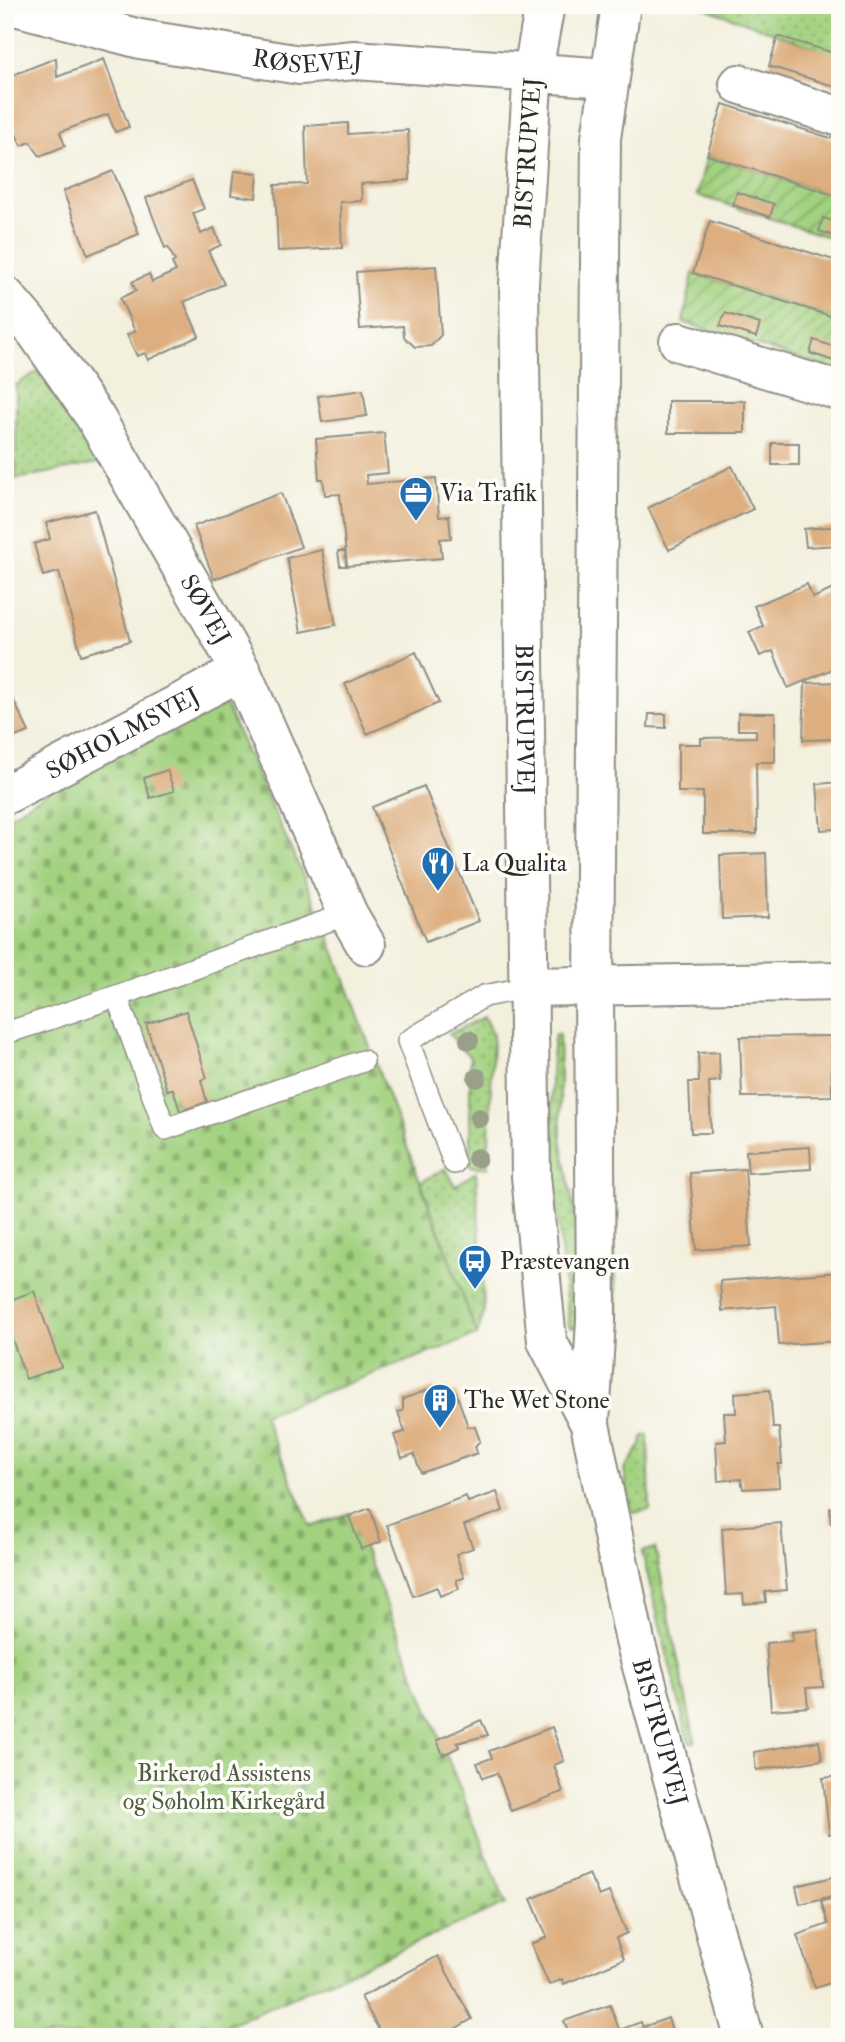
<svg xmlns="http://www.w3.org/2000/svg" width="845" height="2042" viewBox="0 0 845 2042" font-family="'IM FELL Double Pica',serif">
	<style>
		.grass { fill: url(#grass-dots); stroke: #667e55; stroke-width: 2 }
		.cemetery { fill: url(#cemetery-stones); stroke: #667e55; stroke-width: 2 }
		.garden { fill: url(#garden-furrows); stroke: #667e55; stroke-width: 2 }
		.building { fill: #ddae7f }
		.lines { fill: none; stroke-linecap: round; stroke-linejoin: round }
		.service-casing { stroke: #8f8e84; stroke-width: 24 }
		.minor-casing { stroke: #8f8e84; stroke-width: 42 }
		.secondary-casing { stroke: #8f8e84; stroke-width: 42 }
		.service { stroke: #fff; stroke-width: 21 }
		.minor { stroke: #fff; stroke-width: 38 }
		.secondary { stroke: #fff; stroke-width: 38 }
		.tree { fill: #999f89 }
		.labels { text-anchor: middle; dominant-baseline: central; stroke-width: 7; stroke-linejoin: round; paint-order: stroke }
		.street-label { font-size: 24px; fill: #2b2b2b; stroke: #fdfcf7 }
		.poi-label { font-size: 24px; fill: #2b2b2b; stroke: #fdfcf7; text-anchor: start }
		.park-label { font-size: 24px; fill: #4f5d44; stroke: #fdfcf7 }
	</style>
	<defs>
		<pattern id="grass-dots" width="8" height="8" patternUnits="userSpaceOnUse" patternTransform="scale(1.75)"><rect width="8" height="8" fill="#a2d17f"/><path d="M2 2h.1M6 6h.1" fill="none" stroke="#84aa68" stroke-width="1.8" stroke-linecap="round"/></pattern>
		<pattern id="cemetery-stones" width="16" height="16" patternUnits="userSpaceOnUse" patternTransform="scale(1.75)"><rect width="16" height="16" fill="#a2d17f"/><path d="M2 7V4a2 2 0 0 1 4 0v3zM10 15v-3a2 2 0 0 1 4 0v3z" fill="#84aa68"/></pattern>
		<pattern id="garden-furrows" width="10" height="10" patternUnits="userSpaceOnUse" patternTransform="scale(1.75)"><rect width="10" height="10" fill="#a2d17f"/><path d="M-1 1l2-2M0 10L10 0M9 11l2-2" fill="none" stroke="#84aa68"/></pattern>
	</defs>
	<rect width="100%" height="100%" fill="#fdfcf7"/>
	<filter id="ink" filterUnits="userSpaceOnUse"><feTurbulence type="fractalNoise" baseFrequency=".0143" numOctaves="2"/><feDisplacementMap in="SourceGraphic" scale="14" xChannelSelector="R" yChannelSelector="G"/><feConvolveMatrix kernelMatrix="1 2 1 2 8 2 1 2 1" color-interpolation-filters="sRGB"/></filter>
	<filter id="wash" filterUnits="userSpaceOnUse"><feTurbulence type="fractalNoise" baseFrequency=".00686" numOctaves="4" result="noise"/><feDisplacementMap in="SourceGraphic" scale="28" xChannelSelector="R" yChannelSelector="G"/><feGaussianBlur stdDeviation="1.57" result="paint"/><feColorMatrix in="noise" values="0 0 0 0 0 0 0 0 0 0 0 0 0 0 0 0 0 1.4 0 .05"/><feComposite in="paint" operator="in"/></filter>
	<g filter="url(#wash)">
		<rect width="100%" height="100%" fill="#f3f0de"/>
		<path class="grass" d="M697,5h143v52z
			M38,371l61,92 -83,16v-94z
			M484,1017l9,19 -5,132 -18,-2v-109l-21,-23z
			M555,1034h4l2,104 17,94 2,95 -7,1 -4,-2c-7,-63 -14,-126 -16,-190 -2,-34 -4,-68 2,-102z
			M446,1168l9,18 21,-14 8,140 -7,23 -56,-153z
			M613,1240l7,123 -4,4 -6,-1z
			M648,1435l2,75 -18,3 -8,-43 17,-25 2,-9z
			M655,1548l40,194 -6,1 -47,-191z"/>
		<path class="cemetery" d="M224,702l96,211 157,422 -214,80 48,112 39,-14 156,391 -306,133h-195v-1218l59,-38z"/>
		<path class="garden" d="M707,155l133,42v44l-143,-46z
			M693,273l147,46v53l-157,-50z"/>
		<g id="blocks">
			<path class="building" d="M778,36l62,19v33l-71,-22z
				M56,58l1,19 47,-18 25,68 -14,5 -7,-18 -48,18 5,14 -25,10 -10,-14 -9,4 -16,-41v-27z
				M723,104l117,37v56l-133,-42z
				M348,123v11l60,-4 2,50 -49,4 1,17 -22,1 2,46 -64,3 -3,-66 32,-1 -2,-58z
				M113,171l26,63 -51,21 -25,-64z
				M234,171l24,2 -2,25 -25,-3z
				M192,180l12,29 -11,4 8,21 13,-6 7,17 -13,6 16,33 -40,18 15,34 -51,24 -3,-7 -8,3 -10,-21 8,-4 -15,-33 16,-7 -4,-9 17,-8 3,8 24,-11 -4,-8 3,-2 -7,-14 -3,1 -19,-50z
				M737,192l37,12 -4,13 -37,-12z
				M823,218l17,5v15l-21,-7z
				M710,221l130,41v57l-147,-46z
				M436,266l5,69 -10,11 -16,1 -11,-10 -1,-11 -43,3 -4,-57z
				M725,313l35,11 -4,13 -36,-11z
				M814,340l26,9v14l-30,-10z
				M5,390l8,34 -8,1z
				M363,390l4,26 -45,6 -4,-26z
				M668,401h77v32h-77z
				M384,433l4,40 -22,2 1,9 69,-6 3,39 10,-1 2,22 -11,1 2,19 -95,8 -7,-72 -15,1 -2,-16h-4l-3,-40z
				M772,443h27v22h-27z
				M732,466l21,43 -84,41 -21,-42z
				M281,493l20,54 -87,32 -20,-53z
				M95,510l35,131 -49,14 -22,-83 -16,4 -9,-32 16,-5 -4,-16z
				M840,526v19l-34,2 -2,-18z
				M322,550l14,75 -35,7 -14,-74z
				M338,551h7l1,15h-6z
				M807,584l6,14 27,-12v53l-9,4 9,23 -52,22 -15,-37 -13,5 -11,-24 14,-6 -9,-20z
				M416,652l23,51 -72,31 -22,-50z
				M840,682v57l-37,1 2,-57z
				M10,693l19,39 -17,6 -7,-19v-24z
				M738,713h37v49h-19l1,72h-54v-42h-25v-48h23v-6l55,-1v-7h-18z
				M649,714h17v14l-18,-1z
				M167,770l7,21 -24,7 -6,-20z
				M840,782v78h-2l-3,-31 -14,1 -4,-46z
				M424,786l55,135 -53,21 -54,-135z
				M766,853l2,64 -46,2 -2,-64z
				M186,1011l21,67 -6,2 6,22 -27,9 -7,-22 -6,1 -21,-66z
				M831,1036l1,60 -90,1 -2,-60z
				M719,1052l1,29 -11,1 2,51h-20l-2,-51h10l-1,-29z
				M810,1147l1,22 -63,4 -2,-22z
				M745,1169l6,77 -55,4 -6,-77z
				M840,1272v69l-61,4 -3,-39 -54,5 -2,-30z
				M34,1291l27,76 -35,12 -15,-43 -6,2v-36z
				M433,1388l3,11 20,-7 12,35h7l5,14 -5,5 2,7 -56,20 -7,-19 -12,4 -8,-23 11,-3 -7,-20 5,-1v-12z
				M770,1390l3,38h6l3,36h-4l1,23 -36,2 -2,-10 -23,2 -2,-39 10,-1 -2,-28h12l-1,-20z
				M497,1492l6,19 -39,14 9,23 -17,6 8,24 -8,2 3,9 -19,7 -3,-9 -24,9 -26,-71 79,-29 2,6z
				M840,1507v15l-9,1 -1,-15z
				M370,1508l11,34 -20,7 -12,-33z
				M781,1523l6,67 -22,2 1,10 -22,2 -1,-10 -17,1 -4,-67z
				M818,1630l5,57 -17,1 2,19 -37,3 -5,-67 27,-2 -1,-9z
				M481,1720l7,15 -31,8 2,4 -16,8 -6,-15z
				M552,1727l12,34 -10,4 9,27 -52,19 -14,-38 -14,5 -6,-15 15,-5 -3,-7z
				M819,1741l3,19 -66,10 -2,-18z
				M840,1776v57l-11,1 -6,-56z
				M589,1874l10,22 10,-4 18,41 -11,5 8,21 -60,25 -2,-5 -13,6 -18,-41 16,-7 -16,-38z
				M837,1876l3,18 -40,10 -4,-18z
				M840,1897v83l-25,8 -18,-53 31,-11 -7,-23z
				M438,1956l34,63 -32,18h-57l-22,-40z
				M610,2005l11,29 3,-1 -2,-4 19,-7 2,5 25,-9 6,19h-104l-6,-16z"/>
		</g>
	</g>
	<g filter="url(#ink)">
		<use href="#blocks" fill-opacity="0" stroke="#8f8e84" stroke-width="2"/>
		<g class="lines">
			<defs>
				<path id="service" d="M117,997l48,132 198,-68
					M5,1033c116,-35 228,-81 343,-119
					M454,1163l-46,-122 76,-45 46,-9"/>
				<g id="minor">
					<path id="s1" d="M11,5l129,34 160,26 55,-5 253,18"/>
					<path d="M739,84l101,33"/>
					<path id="s2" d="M5,296l31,36 59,85 146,254 107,243 18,31"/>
					<path d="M679,342l161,49"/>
					<path id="s3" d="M5,795l236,-124"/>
					<path d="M530,987l310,-6"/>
				</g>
				<g id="secondary">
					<path id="s4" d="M545,5l-12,65 -14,214 12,892 16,165 43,83 45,217 109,396"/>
					<path d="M590,1422l6,-102 -2,-334 7,-848 20,-133"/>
				</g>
			</defs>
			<use href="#service" class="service-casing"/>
			<use href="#minor" class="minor-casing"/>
			<use href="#secondary" class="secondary-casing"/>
			<use href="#service" class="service"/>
			<use href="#minor" class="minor"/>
			<use href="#secondary" class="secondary"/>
		</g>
		<g class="tree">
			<circle cx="469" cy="1040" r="10"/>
			<circle cx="477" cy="1078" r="10"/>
			<circle cx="479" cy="1118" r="10"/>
			<circle cx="477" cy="1158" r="10"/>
		</g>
	</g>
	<defs>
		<symbol id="office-pin" viewBox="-11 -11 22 30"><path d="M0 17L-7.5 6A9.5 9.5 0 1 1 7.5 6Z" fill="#1f6fb2" stroke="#fdfcf7"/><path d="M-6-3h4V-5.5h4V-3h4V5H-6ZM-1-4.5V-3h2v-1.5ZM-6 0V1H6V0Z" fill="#fff"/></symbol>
		<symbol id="restaurant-pin" viewBox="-11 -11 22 30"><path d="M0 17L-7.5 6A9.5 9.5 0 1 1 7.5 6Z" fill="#1f6fb2" stroke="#fdfcf7"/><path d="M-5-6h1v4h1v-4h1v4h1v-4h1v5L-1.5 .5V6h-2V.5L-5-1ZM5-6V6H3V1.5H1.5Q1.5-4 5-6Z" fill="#fff"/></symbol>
		<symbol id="bus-pin" viewBox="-11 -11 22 30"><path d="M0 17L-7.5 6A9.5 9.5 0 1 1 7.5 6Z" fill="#1f6fb2" stroke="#fdfcf7"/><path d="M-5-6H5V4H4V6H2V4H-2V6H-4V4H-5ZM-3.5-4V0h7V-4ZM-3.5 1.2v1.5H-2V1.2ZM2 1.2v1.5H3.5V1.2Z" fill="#fff"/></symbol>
		<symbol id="building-pin" viewBox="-11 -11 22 30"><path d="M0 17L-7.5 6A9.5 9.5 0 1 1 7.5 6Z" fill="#1f6fb2" stroke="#fdfcf7"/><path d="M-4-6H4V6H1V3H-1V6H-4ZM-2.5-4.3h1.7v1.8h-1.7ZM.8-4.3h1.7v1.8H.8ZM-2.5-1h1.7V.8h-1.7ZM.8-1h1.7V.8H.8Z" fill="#fff"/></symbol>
	</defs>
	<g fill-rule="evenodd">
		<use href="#office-pin" x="397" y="474" width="38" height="52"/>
		<use href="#restaurant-pin" x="419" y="844" width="38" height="52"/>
		<use href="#bus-pin" x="456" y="1242" width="38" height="52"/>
		<use href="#building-pin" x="421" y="1381" width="38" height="52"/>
	</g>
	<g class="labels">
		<g class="street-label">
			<text stroke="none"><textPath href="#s1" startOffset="303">RØSEVEJ</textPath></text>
			<text transform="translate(528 153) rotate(-86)">BISTRUPVEJ</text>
			<text stroke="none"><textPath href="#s2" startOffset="373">SØVEJ</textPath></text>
			<text stroke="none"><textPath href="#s4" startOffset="716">BISTRUPVEJ</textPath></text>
			<text stroke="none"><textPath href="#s3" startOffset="133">SØHOLMSVEJ</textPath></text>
			<text stroke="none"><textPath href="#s4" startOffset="1748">BISTRUPVEJ</textPath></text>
		</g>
		<g class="poi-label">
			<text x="440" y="493">Via Trafik</text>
			<text x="462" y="863">La Qualita</text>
			<text x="500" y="1261">Præstevangen</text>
			<text x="464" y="1400">The Wet Stone</text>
		</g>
		<g class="park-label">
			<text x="224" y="1773">Birkerød Assistens<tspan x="224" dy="28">og Søholm Kirkegård</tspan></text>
		</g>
	</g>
	<rect width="845" height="2042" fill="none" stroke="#fdfcf7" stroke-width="28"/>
</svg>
